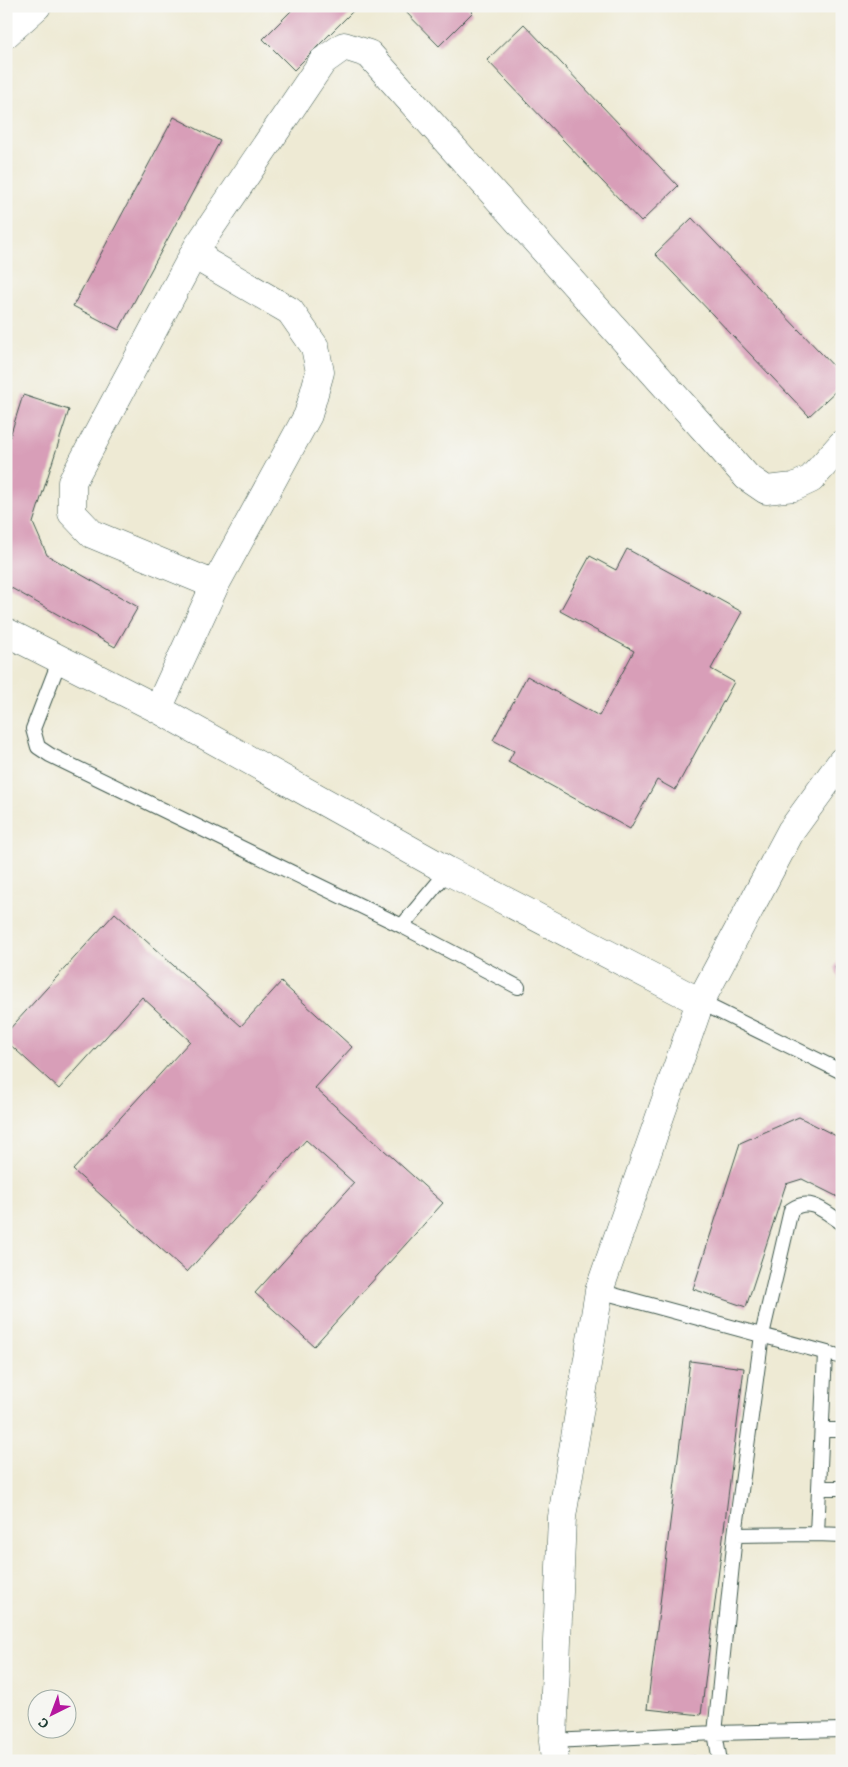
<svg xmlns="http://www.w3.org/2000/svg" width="848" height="1767" viewBox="0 0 848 1767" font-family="Alegreya,serif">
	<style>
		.building { fill: #d89eb8 }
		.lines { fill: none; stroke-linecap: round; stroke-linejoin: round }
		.lane-casing { stroke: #3e574c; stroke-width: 16 }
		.street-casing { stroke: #3e574c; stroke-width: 29 }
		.lane { stroke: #fff; stroke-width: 14 }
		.street { stroke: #fff; stroke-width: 28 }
	</style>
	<rect width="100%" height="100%" fill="#f6f6f2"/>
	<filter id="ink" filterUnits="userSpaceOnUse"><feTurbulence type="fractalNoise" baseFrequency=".02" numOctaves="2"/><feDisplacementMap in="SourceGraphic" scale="10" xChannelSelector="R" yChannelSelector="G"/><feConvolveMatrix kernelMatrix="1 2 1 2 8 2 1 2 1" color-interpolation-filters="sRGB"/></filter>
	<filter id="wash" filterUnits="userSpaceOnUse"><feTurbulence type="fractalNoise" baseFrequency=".0096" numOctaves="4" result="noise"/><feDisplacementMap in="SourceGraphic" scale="20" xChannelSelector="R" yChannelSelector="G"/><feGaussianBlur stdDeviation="1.12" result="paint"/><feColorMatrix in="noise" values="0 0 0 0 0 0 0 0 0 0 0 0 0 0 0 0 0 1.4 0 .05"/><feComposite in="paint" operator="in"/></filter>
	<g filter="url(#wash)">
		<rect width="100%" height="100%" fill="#eeead4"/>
		<g id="blocks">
			<path class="building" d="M296,6h62l-64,64 -31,-31z
				M400,6h67l6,6 -34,34z
				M524,24l154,162 -37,36 -154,-162z
				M174,117l46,24 -101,189 -46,-24z
				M692,218l150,157v10l-33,31 -154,-162z
				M23,395l46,15 -36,113 14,32 91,52 -23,40 -109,-62v-136z
				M627,549l115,63 -31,57 23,13 -59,108 -18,-10 -27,49 -122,-67 6,-11 -21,-11 34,-64 72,40 35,-65 -74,-40 30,-55 26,14z
				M115,913l126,113 40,-44 71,65 -37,41 128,115 -129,143 -59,-53 99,-110 -48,-43 -119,132 -114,-102 117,-129 -48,-44 -83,92 -53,-48v-8z
				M842,954v32h-1l-6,-19z
				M799,1117l43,22v60l-40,-20 -16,5 -40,123 -53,-18 47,-146z
				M690,1361l54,7 -43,347 -54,-6z
				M695,1756l1,5h-20v-1z"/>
		</g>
	</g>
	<g filter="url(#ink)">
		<use href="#blocks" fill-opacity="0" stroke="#3e574c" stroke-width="1"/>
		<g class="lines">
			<defs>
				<path id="lane" d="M60,659l-27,70 5,18 12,8 352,171 46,-55
					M402,926l116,61
					M700,1002l142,70
					M842,1223c-17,-11 -32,-27 -51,-13l-29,125 -27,200 82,-1 25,1
					M599,1291l243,66
					M822,1430h20
					M819,1488h23
					M817,1534l8,-181
					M553,1741l162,-8 127,-3
					M720,1761l-5,-28 20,-198"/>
				<path id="street" d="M6,34l31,-28
					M198,246l-126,236v31l20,21 123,51
					M6,632l152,77 290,162 252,131
					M158,709l57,-124 93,-170 12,-43 -5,-25 -25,-36 -86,-50 -6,-15 125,-185 21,-15 25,8 378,423 19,13 28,-3 17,-8 31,-35
					M555,1761l-2,-20 9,-224 37,-226 101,-289 91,-171 51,-70"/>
			</defs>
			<use href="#lane" class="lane-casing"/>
			<use href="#street" class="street-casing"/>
			<use href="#lane" class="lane"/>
			<use href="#street" class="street"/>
		</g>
	</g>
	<rect width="848" height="1767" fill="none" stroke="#f6f6f2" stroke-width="25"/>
	<g transform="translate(52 1714) rotate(222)"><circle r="24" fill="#f6f6f2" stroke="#a0aca6"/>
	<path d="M0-4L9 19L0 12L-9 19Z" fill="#b5179e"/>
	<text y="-8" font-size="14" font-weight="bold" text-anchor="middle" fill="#1f3d34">С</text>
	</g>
</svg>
